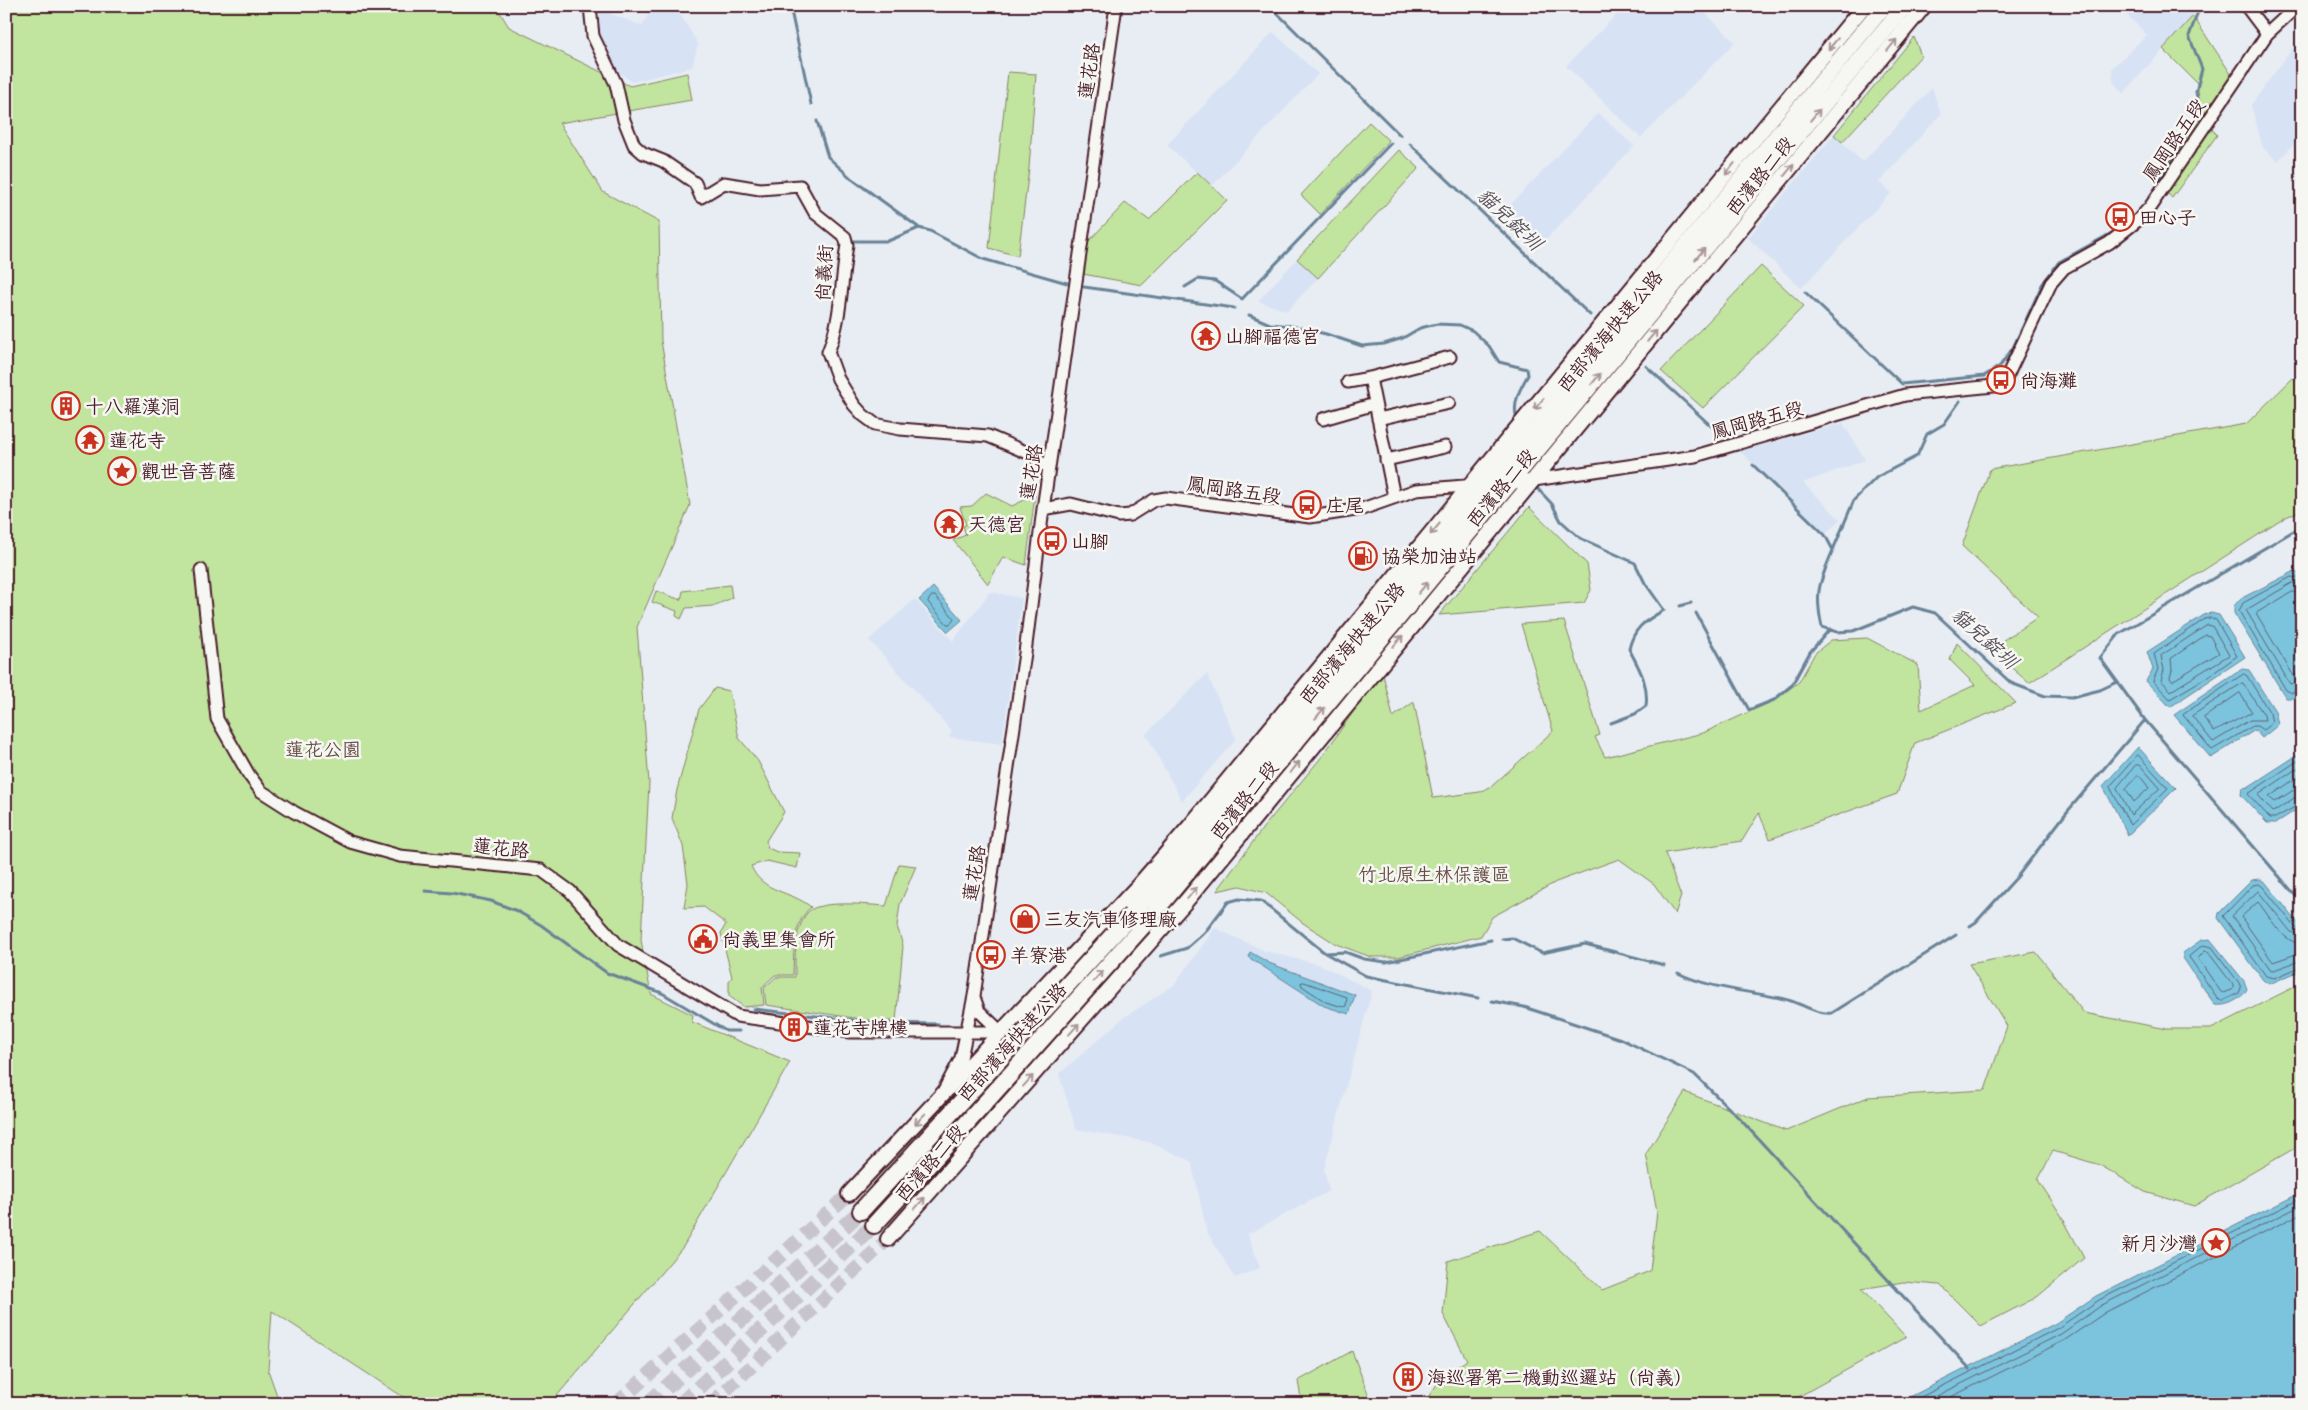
<svg xmlns="http://www.w3.org/2000/svg" width="2308" height="1410" viewBox="0 0 2308 1410" font-family="Itim,'LXGW WenKai TC',sans-serif">
	<style>
		.built { fill: #d7e2f4 }
		.green { fill: #c1e59f; stroke: #868265 }
		.water { fill: #7cc4dd; stroke: #688296 }
		.lines { fill: none; stroke-linecap: round; stroke-linejoin: round }
		.shore { stroke: #5e6172; stroke-width: 1 }
		.stream { stroke: #688296; stroke-width: 3 }
		.major-tunnel { stroke: #c8c4cb; stroke-width: 14; stroke-dasharray: 14 7; stroke-linecap: butt }
		.highway-tunnel { stroke: #c8c4cb; stroke-width: 16; stroke-dasharray: 16 8; stroke-linecap: butt }
		.minor-casing { stroke: #4a1f2b; stroke-width: 15 }
		.major-casing { stroke: #4a1f2b; stroke-width: 18 }
		.highway-casing { stroke: #4a1f2b; stroke-width: 20 }
		.minor { stroke: #f6f6f2; stroke-width: 11 }
		.major { stroke: #f6f6f2; stroke-width: 14 }
		.highway { stroke: #f6f6f2; stroke-width: 16 }
		.highway-bridge-casing { stroke: #4a1f2b; stroke-width: 20; stroke-linecap: butt }
		.highway-bridge { stroke: #f6f6f2; stroke-width: 16 }
		.oneway { stroke: #a99598 }
		.labels { text-anchor: middle; dominant-baseline: central; stroke-width: 5; stroke-linejoin: round; paint-order: stroke }
		.street-label { font-size: 19px; fill: #4a1f2b; stroke: #f6f6f2 }
		.poi-label { font-size: 19px; fill: #4a1f2b; stroke: #f6f6f2; text-anchor: start }
		.park-label { font-size: 19px; fill: #685048; stroke: #f6f6f2 }
		.water-label { font-size: 20px; font-style: italic; fill: #595160; stroke: #f6f6f2 }
	</style>
	<rect width="100%" height="100%" fill="#e8edf3"/>
	<filter id="ink" filterUnits="userSpaceOnUse"><feTurbulence type="fractalNoise" baseFrequency=".02" numOctaves="2"/><feDisplacementMap in="SourceGraphic" scale="10" xChannelSelector="R" yChannelSelector="G"/><feConvolveMatrix kernelMatrix="1 2 1 2 8 2 1 2 1" color-interpolation-filters="sRGB"/></filter>
	<g filter="url(#ink)">
		<path class="built" d="M653,6h22l23,38 -6,23 -60,15 -14,-11 -20,-34 -1,-29 45,18z
			M1625,6h73l37,36 -94,96 -75,-72z
			M2118,6h80l-5,10 -70,78 -10,-13 -1,-13 35,-33z
			M1273,32l45,42 -106,112 -45,-41z
			M2302,35v100l-24,26 -15,-13 -12,-43z
			M1932,88l9,26 -62,68 12,11 -90,95 -53,-50 86,-103 29,27z
			M1598,113l36,33 -98,104 -36,-34z
			M1297,259l21,19 -31,33 -29,-10z
			M1843,423l22,37 -62,23 37,36 -15,16 -85,-84z
			M990,592l32,6 -20,146 -53,-7 3,-6 -83,-91 46,-41 38,42z
			M1207,674l29,65 -54,62 -36,-67z
			M1215,928l50,23 56,14 51,26 -48,178 5,22 -81,43 12,34 -25,10 -28,-46 -16,-71 -42,-19 -73,-13 -17,-55 64,-56 51,-33z"/>
		<path class="green" d="M6,6h490l13,21 121,59 57,-13 5,27 -133,23 44,69 56,30 2,119 29,164 -53,122 12,156 -8,157 10,54 42,21 -1,7 98,40 -107,185 -133,157h-136l-142,-93 -4,59 12,34h-274z
			M2193,16l40,61 -76,105 -5,-5 49,-65 -4,-29 -34,-34z
			M1914,37l7,19 -79,86 -8,-7z
			M1008,72l28,2 -7,94 -11,88 -29,-8z
			M1369,122l20,19 -69,73 -19,-19z
			M2210,125l7,10 -45,63 -7,-7z
			M1399,150l20,18 -101,110 -21,-19z
			M1197,172l30,28 -85,85 -59,-11 4,-31 38,-40 24,17z
			M1761,266l43,40 -101,102 -42,-37z
			M2293,378l9,5v127l-16,7 -257,166 -39,-34 48,-32 -76,-71 28,-77 256,-45z
			M986,493l26,13 23,-11 -9,70 -23,-8 -15,27 -35,-44 13,-5 -3,-9 3,-1 -6,-18 12,-1z
			M1529,507l58,57 4,26 -7,13 -145,12z
			M730,585l2,13 -19,8 -27,2 -5,11 -5,-3 1,-5 -25,-9 4,-11 25,9 2,-9z
			M1564,621l36,114 -5,2 10,20 98,-24 68,-31 28,-20 16,-29 16,-13 36,-2 51,27 3,45 54,-25 -25,-25 7,-17 59,60 -101,40 -18,51 -127,45 -11,-26 -17,28 -77,12 16,43 -6,18 -21,-30 -35,-25 -63,23 -64,35 -11,19 -83,21h-27l-35,-13 -33,-21 -37,-30 -26,-7 -23,5 46,-63 61,-74 58,-84 11,47 21,-15 19,96 47,-6 12,-6 61,-55 -32,-107z
			M715,688l14,3 10,47 19,23 26,51 -18,29 2,7 9,4 23,1 -3,15 -30,-7 -16,5c11,27 39,24 60,41 -19,16 -17,46 -18,68h-18l-13,12 2,18 -20,2 -15,-11v-15l3,-4 -11,-44 5,-9 -22,-17 -20,1 4,-24 -5,-38 -11,-28 5,-28 22,-81z
			M899,864l17,2 -16,38 -3,22 6,20 -7,75h-21l-109,-16 -2,-17 12,-11h19c0,-20 -1,-47 12,-64 11,-14 62,-8 79,-7z
			M2036,952l48,61 83,16h44l91,-46v161l-108,62 -49,-14 -45,-27 -47,-14 -15,29 23,35 23,43 -47,39 -56,29 -41,-41 -37,-3 -42,7 45,48 -110,61 -13,6h-360l20,-28 24,-16 -24,-46 5,-53 92,-30 62,59 48,-19 7,-60 -11,-57 39,-62 101,39 82,-34 117,-7 22,-64 -38,-62z
			M1352,1351l20,53h-70l-4,-23z"/>
		<path class="water" d="M2295,571l7,6v116l-8,5h-8l-52,-85v-7l6,-7z
			M933,587l29,33 -14,12 -29,-32z
			M2211,613l8,2 26,42 -75,50 -24,-26 7,-12 -6,-17 57,-37z
			M2242,669l7,1 26,41 3,14 -16,13 -7,-8 -44,28 -37,-43z
			M2138,747l38,41 -48,47 -25,-49z
			M2302,752v54l-26,17h-9l-26,-28 1,-7 6,-1z
			M2260,879l6,4 36,45v42l-33,14 -6,-4 -45,-62 1,-5 33,-33z
			M2210,939l34,42 3,8c-5,10 -20,18 -32,16l-32,-47v-5l18,-13z
			M1250,952l19,11 86,32 -6,19 -25,-8 -76,-49z
			M2302,1192v212h-406l160,-81 40,-27z"/>
		<g class="lines">
			<path class="shore" d="M2302,579l-11,-2 -48,26 -4,8 47,79 6,3 10,-4
				M2302,585l-10,-2 -46,27 44,74 12,-2
				M2302,593l-10,-1 -36,21 37,62h9
				M932,596h3l19,22 -4,6h-3l-19,-22z
				M2211,618l5,2 21,36 -25,18 -42,25 -17,-18 5,-12 -4,-15 51,-35z
				M2208,625l4,1 17,29 -58,36 -10,-11 3,-10 -3,-14z
				M2206,635l4,1 9,17 -47,28 -2,-3 2,-8 -1,-11z
				M2244,674l3,2 23,37 2,10 -9,7 -6,-4h-4l-41,24 -29,-35z
				M2243,683l21,32 1,5h-15l-37,22 -21,-26z
				M2240,693l12,19 -38,20 -10,-14z
				M2138,755l30,33 -38,37 -20,-38z
				M2302,758l-54,36 22,24h5l27,-15
				M2136,765h4l20,23 -29,27 -14,-27z
				M2302,765l-44,30 15,17 21,-14 8,-2
				M2302,774l-33,23 6,5 17,-11 10,-2
				M2137,776h3l9,12 -15,14 -8,-13z
				M2302,930l-6,-2 -33,-41 -4,-3 -6,1 -30,31 43,60 9,2 27,-12
				M2302,936l-11,-4 -33,-41 -26,25 39,55 31,-11
				M2302,944c-20,-1 -32,-28 -44,-42l-17,15 32,45 29,-10
				M2203,945l9,2 27,36 2,5 -2,5 -17,8 -4,-2 -29,-42z
				M2205,951l3,1 25,33v4l-10,4 -2,-1 -23,-33z
				M1304,982l43,15 -1,9 -3,1 -17,-5 -24,-16 -1,-3z
				M1907,1404l151,-76 41,-28 203,-102
				M1921,1404l140,-70 41,-29 200,-100
				M1937,1404l128,-64 41,-28 196,-99"/>
			<path class="stream" d="M790,6l21,98
				M1270,6l130,129
				M817,121l11,36 24,22 66,48
				M1410,144l180,171
				M2158,180l42,-66 -4,-22 6,-23 -13,-33 11,-30
				M852,241h36l31,-13 11,3 53,28 84,24
				M1084,287l150,21
				M1185,287l13,-8 17,2 27,18 149,-156
				M1805,292l97,92 82,-8 16,-10 13,-18 29,-63 17,-23 60,-33
				M1249,315l21,9 22,2 34,8 36,12 22,-2 19,-6 17,-10 17,-4 23,1 13,6 16,15 10,16 28,7 1,6c-7,12 -15,26 -12,40
				M1646,366l76,70
				M1753,465l72,70 8,15c-13,32 -19,41 -11,77l15,5 16,-1 60,-24 22,6 76,70 34,13 27,1 28,-7 17,-8
				M1537,488l15,16 9,17 19,17 55,25 10,20 19,27c-19,11 -30,17 -35,39 10,19 20,35 17,57l-11,8 -24,9
				M2302,526l-183,108 -19,24 45,62 157,183
				M1833,550l21,-50 23,-23 40,-21 10,-22 17,-10 16,-23
				M1680,606l11,-3
				M1696,613l53,97 25,-10 18,-15 18,-33 20,-23
				M425,891l27,2 39,8 26,10 24,14 66,48 55,20 64,38h13
				M1970,926l6,-4 41,-45 50,-65 78,-92
				M1502,939l10,-1 30,15 43,-9 79,21
				M1326,953l19,-1 19,7 22,3 105,-22
				M1161,956l26,-8 18,-16 23,-30 11,-3 22,2 64,52 41,23 112,22
				M1678,973c32,16 72,18 106,26 16,3 31,16 48,14l124,-78
				M1492,1001l32,6 97,32 73,35 45,44 231,251
				M754,1009l125,14 59,1"/>
			<path class="major-tunnel" d="M616,1404l233,-210
				M711,1404l177,-165"/>
			<path class="highway-tunnel" d="M648,1404l213,-193
				M681,1404l193,-179"/>
			<defs>
				<path id="minor" d="M590,6l3,30 23,48 8,36 10,25 9,8 20,8 32,22 6,14 23,-14 36,6 40,-3 15,27 30,24 2,8c-6,36 -5,73 -19,107l10,27 16,26 9,10 12,9 25,5 88,7 40,17 21,15
					M2246,6l21,28
					M1370,378l80,-21
					M1348,382l22,-4 24,119
					M1323,419l52,-15
					M1378,419l71,-16
					M1386,460l59,-13
					M1507,484l188,-28 210,-61 98,-10 48,-102 13,-15 45,-25 28,-22 13,-14 117,-173 30,-28
					M1043,509l28,-5 48,12 11,-1 24,-15 12,-2 144,19 52,-8 54,-19 60,-5
					M201,570l16,149 32,56 12,16 33,21 56,30 50,14 141,14 29,21 48,54 119,71 113,16h151l41,33
					M974,997l5,14 22,21
					M946,1086l15,-28 13,-62 51,-343 18,-144 73,-503"/>
				<path id="major" d="M849,1194l289,-308 52,-60 674,-820
					M888,1239l299,-339 737,-894"/>
				<path id="highway" d="M1131,915l107,-126 646,-783
					M1143,926l762,-920
					M861,1211l110,-120
					M874,1225l110,-121"/>
			</defs>
			<use href="#minor" class="minor-casing"/>
			<use href="#major" class="major-casing"/>
			<use href="#highway" class="highway-casing"/>
			<use href="#minor" class="minor"/>
			<use href="#major" class="major"/>
			<use href="#highway" class="highway"/>
			<defs>
				<path id="highway-bridge" d="M971,1091l160,-176
					M984,1104l159,-178"/>
			</defs>
			<use href="#highway-bridge" class="highway-bridge-casing"/>
			<use href="#highway-bridge" class="highway-bridge"/>
		</g>
		<defs><path id="oneway-shaft" d="M-6 0H5M1.5-3L5.5 0L1.5 3" fill="none" stroke-width="1.6" stroke-linecap="round" stroke-linejoin="round" transform="scale(1.25)"/></defs>
		<g class="oneway">
			<use href="#oneway-shaft" transform="translate(1833 44) rotate(130)"/>
			<use href="#oneway-shaft" transform="translate(1892 45) rotate(-51)"/>
			<use href="#oneway-shaft" transform="translate(1815 115) rotate(-50)"/>
			<use href="#oneway-shaft" transform="translate(1730 169) rotate(128)"/>
			<use href="#oneway-shaft" transform="translate(1789 170) rotate(-51)"/>
			<use href="#oneway-shaft" transform="translate(1700 254) rotate(-50)"/>
			<use href="#oneway-shaft" transform="translate(1652 336) rotate(-50)"/>
			<use href="#oneway-shaft" transform="translate(1596 379) rotate(-50)"/>
			<use href="#oneway-shaft" transform="translate(1539 404) rotate(129)"/>
			<use href="#oneway-shaft" transform="translate(1435 529) rotate(130)"/>
			<use href="#oneway-shaft" transform="translate(1423 588) rotate(-50)"/>
			<use href="#oneway-shaft" transform="translate(1398 641) rotate(-50)"/>
			<use href="#oneway-shaft" transform="translate(1320 713) rotate(-50)"/>
			<use href="#oneway-shaft" transform="translate(1295 767) rotate(-51)"/>
			<use href="#oneway-shaft" transform="translate(1192 893) rotate(-51)"/>
			<use href="#oneway-shaft" transform="translate(1098 976) rotate(-48)"/>
			<use href="#oneway-shaft" transform="translate(1074 1029) rotate(-48)"/>
			<use href="#oneway-shaft" transform="translate(1028 1081) rotate(-48)"/>
			<use href="#oneway-shaft" transform="translate(920 1119) rotate(134)"/>
			<use href="#oneway-shaft" transform="translate(920 1203) rotate(-49)"/>
		</g>
	</g>
	<defs>
		<symbol id="bus-ring" viewBox="-11 -11 22 22"><circle r="9.5" fill="#f6f6f2" stroke="#c8321e" stroke-width="1.5"/><path d="M-5-6H5V4H4V6H2V4H-2V6H-4V4H-5ZM-3.5-4V0h7V-4ZM-3.5 1.2v1.5H-2V1.2ZM2 1.2v1.5H3.5V1.2Z" fill="#c8321e"/></symbol>
		<symbol id="temple-ring" viewBox="-11 -11 22 22"><circle r="9.5" fill="#f6f6f2" stroke="#c8321e" stroke-width="1.5"/><path d="M0-6L5-2H3V0L6.5 2.5H4V6H1.5V3h-3V6H-4V2.5H-6.5L-3 0V-2H-5Z" fill="#c8321e"/></symbol>
		<symbol id="building-ring" viewBox="-11 -11 22 22"><circle r="9.5" fill="#f6f6f2" stroke="#c8321e" stroke-width="1.5"/><path d="M-4-6H4V6H1V3H-1V6H-4ZM-2.5-4.3h1.7v1.8h-1.7ZM.8-4.3h1.7v1.8H.8ZM-2.5-1h1.7V.8h-1.7ZM.8-1h1.7V.8H.8Z" fill="#c8321e"/></symbol>
		<symbol id="sight-ring" viewBox="-11 -11 22 22"><circle r="9.5" fill="#f6f6f2" stroke="#c8321e" stroke-width="1.5"/><path d="M0-6L1.8-2.2L6-1.7L2.9 1.2L3.7 5.4L0 3.3L-3.7 5.4L-2.9 1.2L-6-1.7L-1.8-2.2Z" fill="#c8321e"/></symbol>
		<symbol id="fuel-ring" viewBox="-11 -11 22 22"><circle r="9.5" fill="#f6f6f2" stroke="#c8321e" stroke-width="1.5"/><path d="M-5.5-6h7V0h2V4h1.3V-2.5L3-4.5l.8-.8L6-3V5H2.5V1h-1V6h-7ZM-4.2-4.7v3.2H.2V-4.7Z" fill="#c8321e"/></symbol>
		<symbol id="shop-ring" viewBox="-11 -11 22 22"><circle r="9.5" fill="#f6f6f2" stroke="#c8321e" stroke-width="1.5"/><path d="M-5-2.5h2.3a2.7 3.5 0 0 1 5.4 0H5L5.5 6h-11ZM-1.5-2.5h3a1.5 2.3 0 0 0-3 0Z" fill="#c8321e"/></symbol>
		<symbol id="civic-ring" viewBox="-11 -11 22 22"><circle r="9.5" fill="#f6f6f2" stroke="#c8321e" stroke-width="1.5"/><path d="M-.6-6.5H3V-4.5H.6V-3L4-1V1h2V6H-6V1h2V-1L-.6-3ZM-1.2 2.5V6h2.4V2.5Z" fill="#c8321e"/></symbol>
	</defs>
	<g fill-rule="evenodd">
		<use href="#bus-ring" x="2104" y="201" width="32" height="32"/>
		<use href="#temple-ring" x="1190" y="320" width="32" height="32"/>
		<use href="#bus-ring" x="1985" y="364" width="32" height="32"/>
		<use href="#building-ring" x="50" y="390" width="32" height="32"/>
		<use href="#temple-ring" x="74" y="424" width="32" height="32"/>
		<use href="#sight-ring" x="106" y="455" width="32" height="32"/>
		<use href="#bus-ring" x="1291" y="489" width="32" height="32"/>
		<use href="#temple-ring" x="933" y="508" width="32" height="32"/>
		<use href="#bus-ring" x="1036" y="525" width="32" height="32"/>
		<use href="#fuel-ring" x="1347" y="540" width="32" height="32"/>
		<use href="#shop-ring" x="1009" y="903" width="32" height="32"/>
		<use href="#civic-ring" x="687" y="923" width="32" height="32"/>
		<use href="#bus-ring" x="975" y="939" width="32" height="32"/>
		<use href="#building-ring" x="778" y="1011" width="32" height="32"/>
		<use href="#sight-ring" x="2200" y="1227" width="32" height="32"/>
		<use href="#building-ring" x="1392" y="1361" width="32" height="32"/>
	</g>
	<g class="labels">
		<g class="street-label">
			<text transform="translate(1089 71) rotate(-82)">蓮花路</text>
			<text transform="translate(2174 140) rotate(-56)">鳳岡路五段</text>
			<text transform="translate(1760 176) rotate(-51)">西濱路二段</text>
			<text transform="translate(824 273) rotate(-87)">尚義街</text>
			<text transform="translate(1610 331) rotate(-50)">西部濱海快速公路</text>
			<text transform="translate(1757 420) rotate(-16)">鳳岡路五段</text>
			<text transform="translate(1031 472) rotate(-81)">蓮花路</text>
			<text transform="translate(1501 488) rotate(-50)">西濱路二段</text>
			<text transform="translate(1234 490) rotate(8)">鳳岡路五段</text>
			<text transform="translate(1352 643) rotate(-50)">西部濱海快速公路</text>
			<text transform="translate(1244 800) rotate(-51)">西濱路二段</text>
			<text transform="translate(501 848) rotate(6)">蓮花路</text>
			<text transform="translate(974 873) rotate(-81)">蓮花路</text>
			<text transform="translate(1012 1042) rotate(-48)">西部濱海快速公路</text>
			<text transform="translate(930 1163) rotate(-49)">西濱路二段</text>
		</g>
		<g class="poi-label">
			<text x="2139" y="217">田心子</text>
			<text x="1225" y="336">山腳福德宮</text>
			<text x="2020" y="380">尚海灘</text>
			<text x="85" y="406">十八羅漢洞</text>
			<text x="109" y="440">蓮花寺</text>
			<text x="141" y="471">觀世音菩薩</text>
			<text x="1326" y="505">庄尾</text>
			<text x="968" y="524">天德宮</text>
			<text x="1071" y="541">山腳</text>
			<text x="1382" y="556">協榮加油站</text>
			<text x="1044" y="919">三友汽車修理廠</text>
			<text x="722" y="939">尚義里集會所</text>
			<text x="1010" y="955">羊寮港</text>
			<text x="813" y="1027">蓮花寺牌樓</text>
			<text x="2197" y="1243" text-anchor="end">新月沙灣</text>
			<text x="1427" y="1377">海巡署第二機動巡邏站（尚義）</text>
		</g>
		<g class="park-label">
			<text x="323" y="749">蓮花公園</text>
			<text x="1434" y="874">竹北原生林保護區</text>
		</g>
		<g class="water-label">
			<text transform="translate(1510 219) rotate(43)">貓兒錠圳</text>
			<text transform="translate(1985 638) rotate(42)">貓兒錠圳</text>
		</g>
	</g>
	<rect width="2308" height="1410" fill="none" stroke="#f6f6f2" stroke-width="25"/>
	<rect x="12" y="12" width="2283" height="1385" fill="none" stroke="#4a1f2b" stroke-width="2" filter="url(#ink)"/>
</svg>
